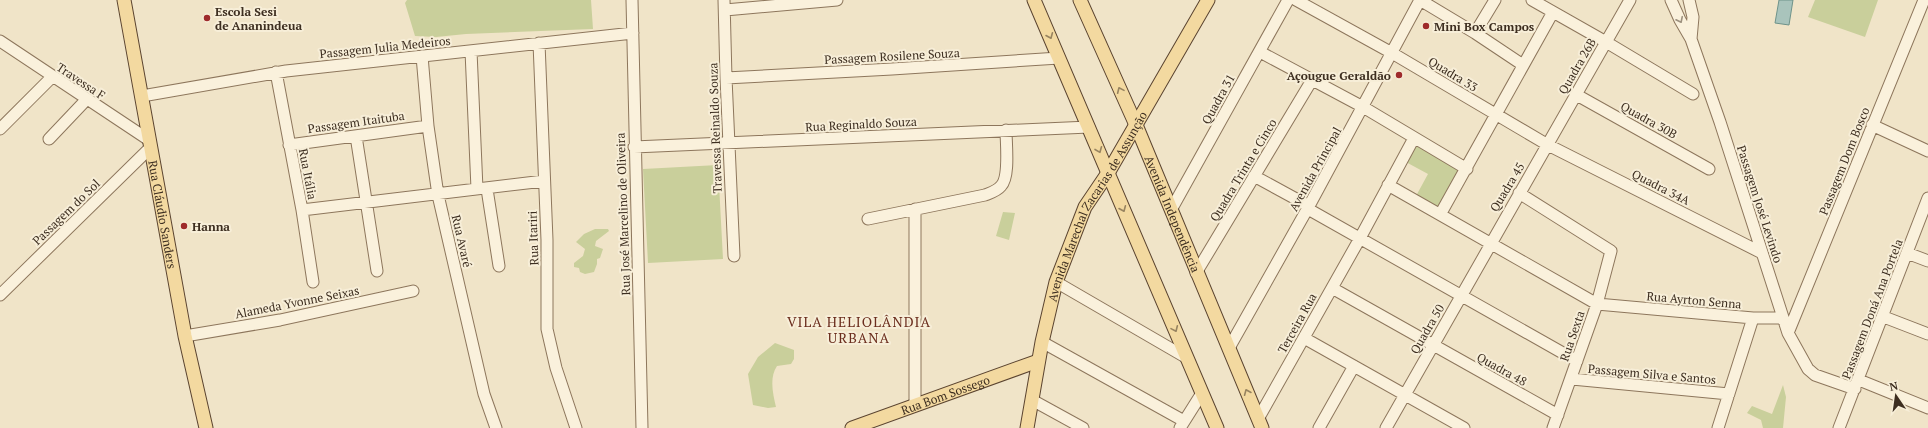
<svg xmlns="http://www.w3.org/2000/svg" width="1928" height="428" viewBox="0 0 1928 428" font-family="'PT Serif',serif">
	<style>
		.green { fill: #c9cf9b }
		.water { fill: #a9c4bc; stroke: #6f938a }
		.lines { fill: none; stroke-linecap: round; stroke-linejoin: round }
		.minor-casing { stroke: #8d765c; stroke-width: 13 }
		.major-casing { stroke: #5b4430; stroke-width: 15 }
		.minor { stroke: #faf1dc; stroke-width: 11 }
		.major { stroke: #f3d9a0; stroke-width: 13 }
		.oneway { stroke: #9c907e }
		.oneway2 { stroke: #988460 }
		.poi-dot { fill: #9e2a2b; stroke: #f7eed8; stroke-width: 1.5 }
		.labels { text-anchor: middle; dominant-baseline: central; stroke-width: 4; stroke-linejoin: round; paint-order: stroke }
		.poi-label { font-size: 12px; font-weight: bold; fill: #3d2e20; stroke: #f7eed8; text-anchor: start }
		.street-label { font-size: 12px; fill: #3d2e20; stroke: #f7eed8 }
		.quarter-label { font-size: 14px; letter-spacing: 1px; fill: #6b2e1e; stroke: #f7eed8 }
	</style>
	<rect width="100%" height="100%" fill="#f0e4c8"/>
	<path class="green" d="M407,0h184l2,29 -127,5 -30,3 -21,-1 -10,-33z
		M1815,0h63l-13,37 -57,-20z
		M1414,142l49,26 -24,40 -23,-12 12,-22 -24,-13z
		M718,165l5,94 -75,4 -5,-94z
		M1003,212l12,1 -6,27 -13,-4z
		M595,229h13l1,2 -13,10 -1,5 8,3 -3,9 -3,1v5l-3,8 -9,2 -5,-2 -1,-4 -5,-1v-4l9,-7 2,-7 -9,-7 8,-8z
		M775,343l19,7v9l-3,5 -14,2c-8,12 -4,28 -1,41l-8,1 -15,-3 -5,-31 10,-17z
		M1783,385l3,12 -3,31h-20l-2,-8 -14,-7 5,-7 20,8z"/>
	<path class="water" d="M1779,0h14l-4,25 -14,-2z"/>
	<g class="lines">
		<defs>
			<path id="minor" d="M632,0l10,428
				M724,0l2,78 8,178
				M1296,0l96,53 156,92 214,108
				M1420,0l55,33 48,32
				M1532,0l74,42 87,52
				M1671,0l9,20 11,19 29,83 68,211 20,36 7,6 40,14
				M1689,0l4,17 -2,22
				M725,10l112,-10
				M1475,33l20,-33
				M0,41l149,99
				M539,43l8,197v89l9,39 20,60
				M471,51l6,138
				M1260,52l103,55 104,62
				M422,56l6,70 10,69 46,199 12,34
				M276,72l26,138 11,72
				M726,78l166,-9 167,-11
				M1575,94l134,75
				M142,96l144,-25 347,-38
				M1872,125l56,26
				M0,129l52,-52
				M356,136l21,135
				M49,139l37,-39
				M289,145l139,-19
				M634,147l455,-20
				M1254,176l55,30
				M1388,185l209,119 156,14h28l5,5
				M487,189l12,77
				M1519,193l92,58 -14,53 -44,124
				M1308,209l269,152
				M302,210l242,-29
				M1171,210l117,-210
				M1441,213l112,-201
				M868,219l117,-24c5,-2 12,-4 16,-9 9,-9 5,-42 5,-56
				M1907,253l21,8
				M1196,273l116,-193
				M1056,282l131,76
				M1332,288l226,127
				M0,295l151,-148
				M1884,317l44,17
				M1788,333l136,-333
				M185,336l95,-16 133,-29
				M1304,338l160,90
				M1042,342l142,79
				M1229,348l80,-142 111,-206
				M1572,379l157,15
				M1859,380l69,28
				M1032,400l51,28
				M915,404v-195
				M1258,419l101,-179 55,-102
				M1180,428l22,-35
				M1319,428l35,-62
				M1386,428l244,-428
				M1718,428l35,-110
				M1839,428l89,-230"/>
			<g id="major">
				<path id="s1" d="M124,0l61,336 21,92"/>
				<path d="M1034,0l183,428"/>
				<path id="s2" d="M1080,0l56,125 126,303"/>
				<path id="s3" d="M852,428l186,-67"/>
				<path id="s4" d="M1027,428l15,-86 14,-60 29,-75 23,-34 100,-173"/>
			</g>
		</defs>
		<use href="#minor" class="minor-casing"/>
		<use href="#major" class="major-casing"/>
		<use href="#minor" class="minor"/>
		<use href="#major" class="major"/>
	</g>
	<defs><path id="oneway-chevron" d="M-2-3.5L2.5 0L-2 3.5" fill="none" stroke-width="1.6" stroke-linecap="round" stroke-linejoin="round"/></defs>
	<use class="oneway" href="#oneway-chevron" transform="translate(1680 20) rotate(64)"/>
	<g class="oneway2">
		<use href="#oneway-chevron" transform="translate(1050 36) rotate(67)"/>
		<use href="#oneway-chevron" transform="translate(1120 90) rotate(-114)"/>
		<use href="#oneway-chevron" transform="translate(1099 150) rotate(68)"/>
		<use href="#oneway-chevron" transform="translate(1123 209) rotate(67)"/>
		<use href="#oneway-chevron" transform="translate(1175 329) rotate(66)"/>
		<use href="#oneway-chevron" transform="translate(1247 392) rotate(-113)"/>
	</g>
	<g class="poi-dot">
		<circle cx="207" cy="18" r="4"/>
		<circle cx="1426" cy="26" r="4"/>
		<circle cx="1399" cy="75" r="4"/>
		<circle cx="184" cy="226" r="4"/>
	</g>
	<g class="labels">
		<g class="poi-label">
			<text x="215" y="11">Escola Sesi<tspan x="215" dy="14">de Ananindeua</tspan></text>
			<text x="1434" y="26">Mini Box Campos</text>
			<text x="1391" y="75" text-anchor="end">Açougue Geraldão</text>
			<text x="192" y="226">Hanna</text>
		</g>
		<g class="street-label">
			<text transform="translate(385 47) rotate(-6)">Passagem Julia Medeiros</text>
			<text transform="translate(892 56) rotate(-3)">Passagem Rosilene Souza</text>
			<text transform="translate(1577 66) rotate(-60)">Quadra 26B</text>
			<text transform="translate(1453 74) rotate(31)">Quadra 33</text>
			<text transform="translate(81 81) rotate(34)">Travessa F</text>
			<text transform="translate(1218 99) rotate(-61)">Quadra 31</text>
			<text transform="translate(1649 120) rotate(29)">Quadra 30B</text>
			<text transform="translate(356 122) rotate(-8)">Passagem Itaituba</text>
			<text transform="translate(861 124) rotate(-3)">Rua Reginaldo Souza</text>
			<text transform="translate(715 128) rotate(-92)">Travessa Reinaldo Souza</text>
			<text transform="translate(1844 161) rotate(-68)">Passagem Dom Bosco</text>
			<text transform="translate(1315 169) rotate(-61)">Avenida Principal</text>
			<text transform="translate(1243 170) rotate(-59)">Quadra Trinta e Cinco</text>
			<text transform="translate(308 174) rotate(79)">Rua Itália</text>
			<text transform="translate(1507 187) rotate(-59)">Quadra 45</text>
			<text transform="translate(1661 187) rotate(27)">Quadra 34A</text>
			<text transform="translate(1760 204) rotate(72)">Passagem José Levindo</text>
			<text stroke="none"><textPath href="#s4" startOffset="235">Avenida Marechal Zacarias de Assunção</textPath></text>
			<text transform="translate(66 212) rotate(-44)">Passagem do Sol</text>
			<text stroke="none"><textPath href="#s2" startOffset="233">Avenida Independência</textPath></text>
			<text stroke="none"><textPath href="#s1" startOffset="218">Rua Cláudio Sanders</textPath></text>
			<text transform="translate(623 214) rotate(-92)">Rua José Marcelino de Oliveira</text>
			<text transform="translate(533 238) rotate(-92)">Rua Itariri</text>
			<text transform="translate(462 241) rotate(77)">Rua Avaré</text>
			<text transform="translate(1694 300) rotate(5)">Rua Ayrton Senna</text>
			<text transform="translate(297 302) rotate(-11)">Alameda Yvonne Seixas</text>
			<text transform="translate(1872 309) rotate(-69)">Passagem Doná Ana Portela</text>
			<text transform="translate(1297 323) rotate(-61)">Terceira Rua</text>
			<text transform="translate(1427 329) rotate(-60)">Quadra 50</text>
			<text transform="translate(1572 336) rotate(-71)">Rua Sexta</text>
			<text transform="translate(1502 369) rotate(29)">Quadra 48</text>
			<text transform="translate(1652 374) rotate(5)">Passagem Silva e Santos</text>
			<text stroke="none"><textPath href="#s3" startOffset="99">Rua Bom Sossego</textPath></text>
		</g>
		<g class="quarter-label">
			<text x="859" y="321">VILA HELIOLÂNDIA<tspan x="859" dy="16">URBANA</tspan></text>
		</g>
	</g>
	<g transform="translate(1896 396) rotate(347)" stroke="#f7eed8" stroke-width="3" paint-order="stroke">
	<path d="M0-3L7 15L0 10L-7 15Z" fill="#3d2e20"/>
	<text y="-6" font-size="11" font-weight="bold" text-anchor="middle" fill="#3d2e20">N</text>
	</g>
</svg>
